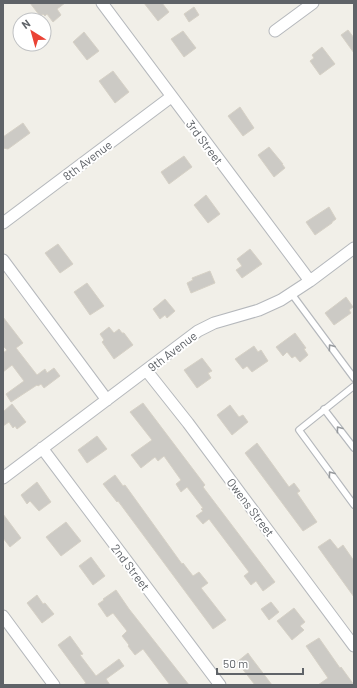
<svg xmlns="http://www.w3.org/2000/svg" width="357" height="688" viewBox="0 0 357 688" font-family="Barlow,sans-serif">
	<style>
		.building { fill: #cccac5; stroke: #d6d1c6 }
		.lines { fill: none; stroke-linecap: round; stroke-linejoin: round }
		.service-casing { stroke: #b5b8bc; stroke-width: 8 }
		.minor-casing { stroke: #b5b8bc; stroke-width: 13 }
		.service { stroke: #fff; stroke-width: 5.5 }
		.minor { stroke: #fff; stroke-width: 11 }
		.oneway { stroke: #979a9d }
		.labels { text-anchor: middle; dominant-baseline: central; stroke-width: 4; stroke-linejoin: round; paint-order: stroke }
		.street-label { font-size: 12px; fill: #5f6368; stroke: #fff }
	</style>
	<rect width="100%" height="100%" fill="#f1efe8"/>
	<path class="building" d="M30,3h35l-8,6 4,6 -8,7 -6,-8 -2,2 -2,-2 -3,2z
		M144,3h18l7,9 -11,9z
		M194,7l5,8 -10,7 -5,-8z
		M348,30l6,8v15l-13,-18z
		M183,31l13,17 -12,9 -13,-18z
		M84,32l15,19 -12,9 -14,-18z
		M322,47l13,17 -15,11 -10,-14 4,-3 -2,-3z
		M113,71l16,21 -14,11 -16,-22z
		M240,107l14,21 -11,8 -15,-20z
		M23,123l7,10 -22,16 -5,-1v-11z
		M269,147l14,17h-1l3,4 -11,9 -16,-22z
		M184,156l8,11 -23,17 -8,-12z
		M206,195l14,19 -12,9 -14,-18z
		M329,207l7,12 -4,3v1l-17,12 -9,-13z
		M58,244l15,20 -13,9 -15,-20z
		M250,249l12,15 -20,14 -6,-8 6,-4 -5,-7z
		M210,271l5,12 -24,10 -4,-10 6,-3 -1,-2z
		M87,283l17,23 -14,9 -16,-23z
		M346,297l7,10 -4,3 2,3 -17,12 -9,-12z
		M165,299l10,12 -8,7 -2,-3 -5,4 -7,-10z
		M3,317l20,26 -7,5 21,27 8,-6 2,4 7,-5 6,8 -16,12 -3,-4 -3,2 -1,-1 -26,17 -5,-8 18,-13 -12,-16 -9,7v-19l4,-3 -4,-4z
		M109,327l5,6 5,-4 3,4h2l9,12 -19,14 -12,-17 2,-2 -4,-6z
		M295,333l11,15 -2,1 4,6 -8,7 -5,-6 -3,2 -5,-6 -4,4 -7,-9z
		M254,346l4,6 3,-2 7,11 -16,11 -5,-6 -4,3 -8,-10z
		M202,358l10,13 -4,2 3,5 -14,10 -13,-18z
		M143,403l62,82 -2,2 72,95 -12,9 -7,-10 -5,4 -7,-9 5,-4 -40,-53 -6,5 -7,-8 7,-5 -2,-2 2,-1 -16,-21 -6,5 -5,-8 5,-4 -17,-24 -6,5 -3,-4 -14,11 -10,-13 21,-15 -22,-28z
		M12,404l14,18 -9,7 -2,-3 -2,2 -4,-6 -6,4v-14z
		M230,405l9,12 4,-2 5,7 -16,13 -15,-20z
		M97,436l10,13 -20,14 -9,-13z
		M257,443l32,44 5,-4 6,8 -3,2 20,29 -14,9 -58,-78z
		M115,475l8,11 2,-1 57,79 1,-1 10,13 6,-4 9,11 -7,5 25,32 -13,9 -95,-128 -1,1 -14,-18z
		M37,482l14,20 -12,9 -9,-10 -3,3 -6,-9z
		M3,514l18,24 -11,9 -7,-9z
		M66,522l15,19 -20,15 -15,-19z
		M330,539l8,10 5,-4 11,16v36l-36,-50z
		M91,557l14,19 -12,9 -14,-19z
		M116,590l13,19 60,76h-19l-27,-36 -8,6 -7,-9 1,-1 -7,-9 5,-5 -14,-18 -6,4 -9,-13 6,-4 -1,-1z
		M37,595l6,9 2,-1 9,11 -12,9 -15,-20z
		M271,602l8,10 -10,8 -8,-11z
		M294,608l11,14 -5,4 4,4 -12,10 -15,-19z
		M70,636l13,18 -3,1 16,21 23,-17 5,7 -18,13 4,6h-27l3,-2 -28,-38z
		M319,638l21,30 1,-1 13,18h-36l10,-7 -22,-32z
		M248,653l2,3 22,29h-17l-18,-23z"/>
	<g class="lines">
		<defs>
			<path id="service" d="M291,293l63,85
				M354,386l-55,44 55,75
				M324,409l30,39"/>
			<path id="minor" d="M102,3l208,278
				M275,31l38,-28
				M3,223l168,-126
				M3,260l104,140
				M146,370l42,53 166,223
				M42,448l178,237
				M3,478l195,-147 16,-8 45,-13 22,-10 29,-19 44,-33
				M3,616l51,69"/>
		</defs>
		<use href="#service" class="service-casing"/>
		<use href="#minor" class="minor-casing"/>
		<use href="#service" class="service"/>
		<use href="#minor" class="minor"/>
	</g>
	<defs><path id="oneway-chevron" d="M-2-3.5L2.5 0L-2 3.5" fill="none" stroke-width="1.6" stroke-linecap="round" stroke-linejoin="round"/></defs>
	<g class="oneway">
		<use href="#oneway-chevron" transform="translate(331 347) rotate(-126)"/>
		<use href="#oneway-chevron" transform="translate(339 429) rotate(-127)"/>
		<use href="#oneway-chevron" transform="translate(331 474) rotate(-126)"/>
	</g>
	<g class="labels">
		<g class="street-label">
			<text transform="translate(205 142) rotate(53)">3rd Street</text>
			<text transform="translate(87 160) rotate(-37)">8th Avenue</text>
			<text transform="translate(172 351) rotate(-37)">9th Avenue</text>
			<text transform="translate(251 507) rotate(53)">Owens Street</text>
			<text transform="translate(131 567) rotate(53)">2nd Street</text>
		</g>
	</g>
	<rect width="357" height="688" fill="none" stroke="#5f6368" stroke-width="8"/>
	<g transform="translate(32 32) rotate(323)"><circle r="19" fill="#ffffff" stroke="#bfc1c3"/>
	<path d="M0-3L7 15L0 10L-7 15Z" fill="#ea4335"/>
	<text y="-6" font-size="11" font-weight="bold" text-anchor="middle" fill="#5f6368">N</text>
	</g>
	<path d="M217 668v6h86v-6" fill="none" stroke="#5f6368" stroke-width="2"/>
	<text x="223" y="668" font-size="12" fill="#5f6368" stroke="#ffffff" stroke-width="3" paint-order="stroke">50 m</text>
</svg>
